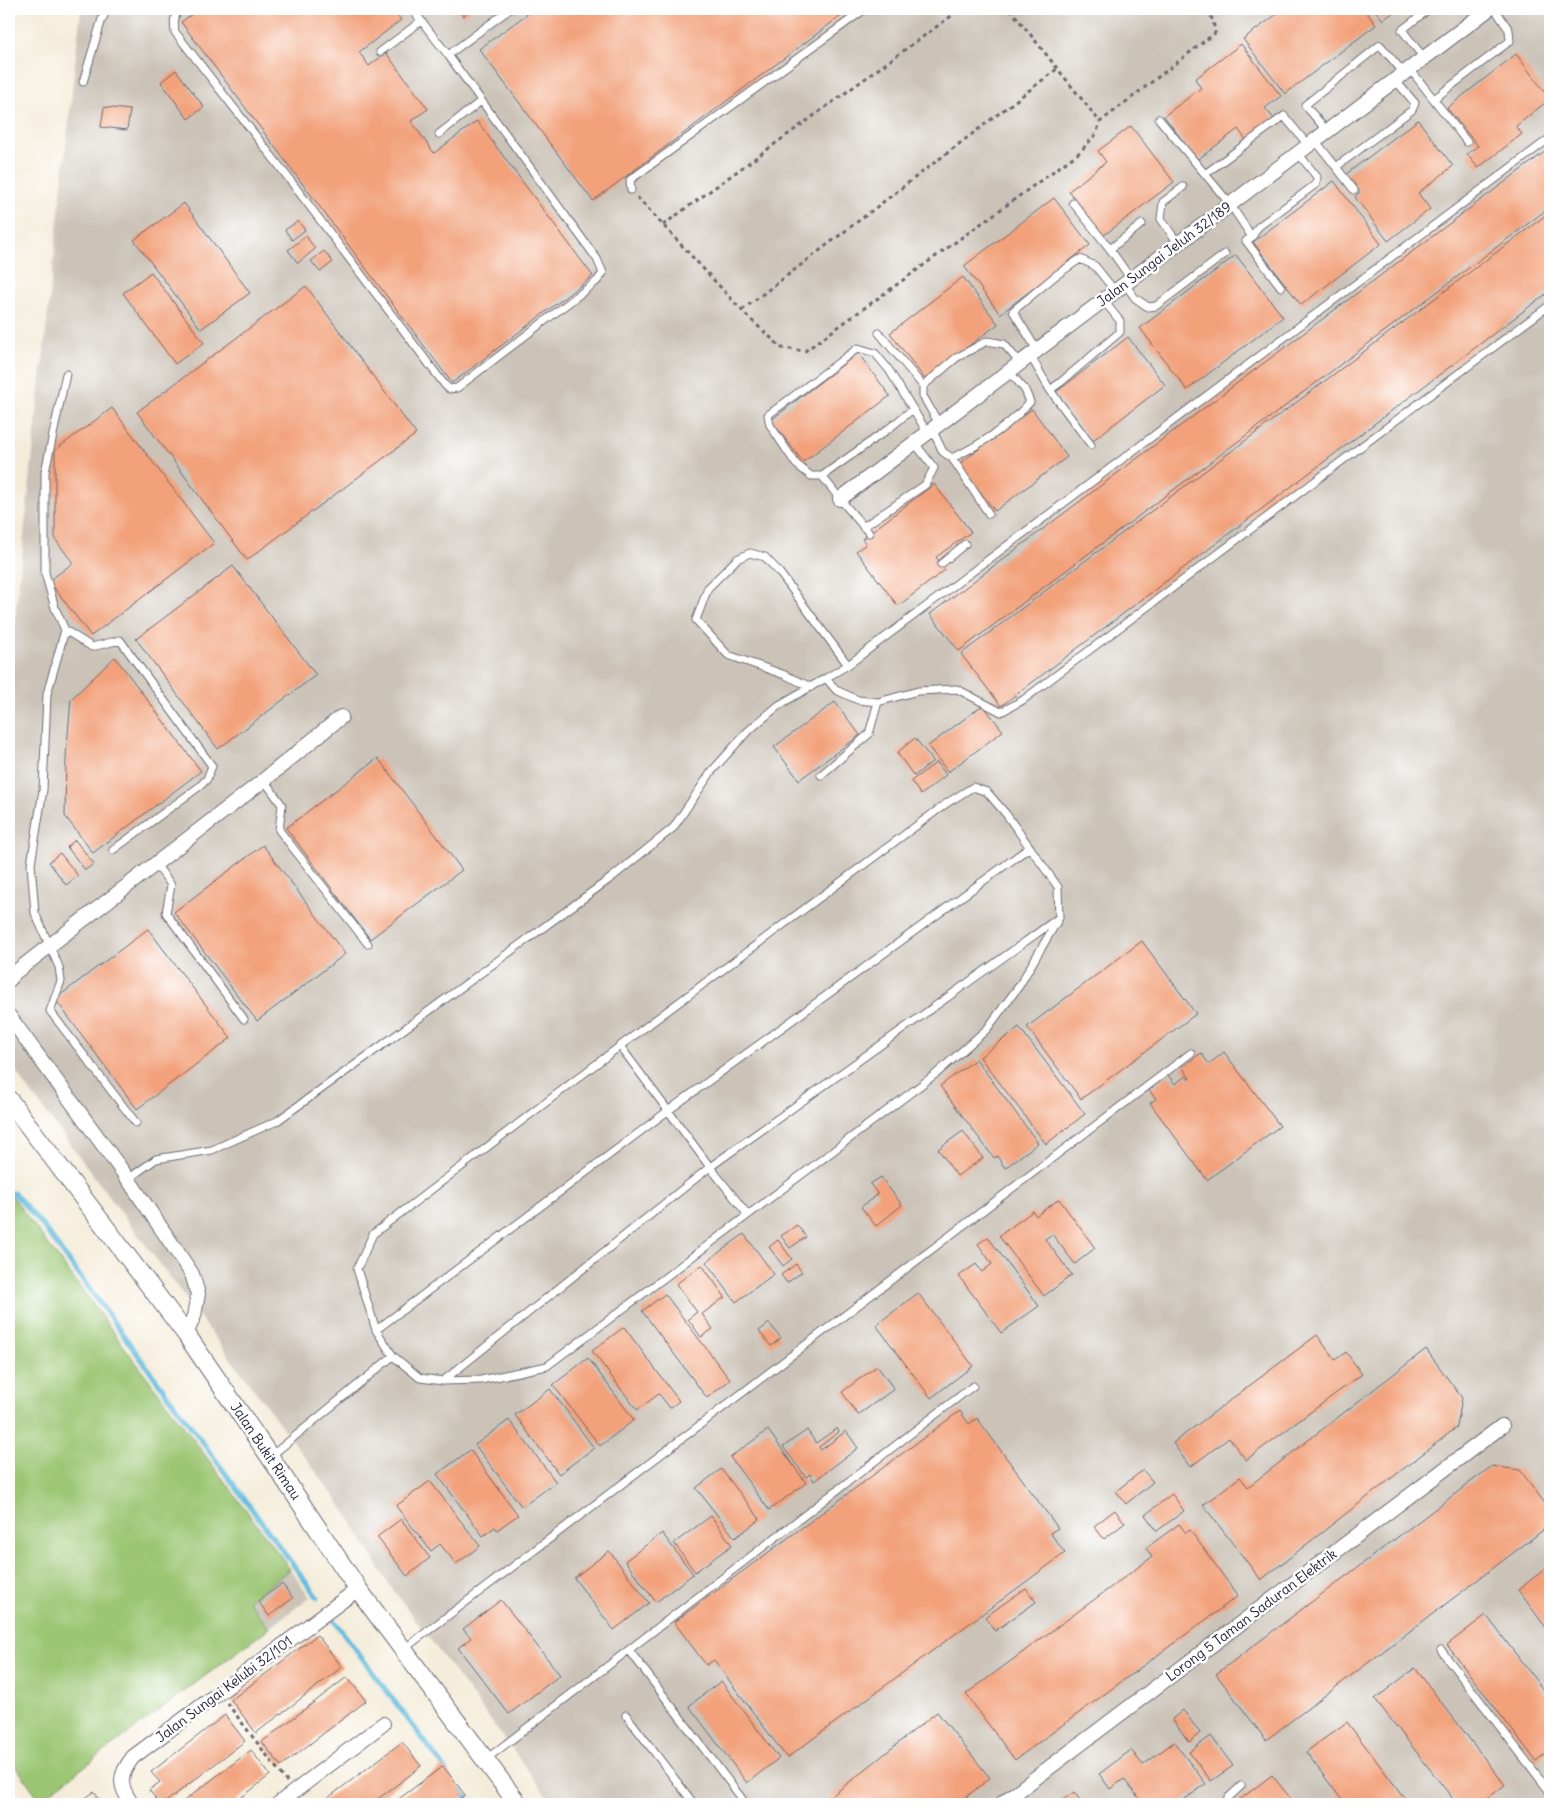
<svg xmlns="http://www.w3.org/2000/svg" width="1559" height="1813" viewBox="0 0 1559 1813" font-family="Delius,sans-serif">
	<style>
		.industrial { fill: #cbc3b8 }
		.green { fill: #9bc673; stroke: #5e7457 }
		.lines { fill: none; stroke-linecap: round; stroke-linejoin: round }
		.stream { stroke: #60bcde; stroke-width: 5 }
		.building { fill: #f2a17a }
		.service-casing { stroke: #6c6972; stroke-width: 9 }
		.minor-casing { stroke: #6c6972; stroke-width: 16 }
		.tertiary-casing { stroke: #6c6972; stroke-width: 20 }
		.path { stroke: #6c6972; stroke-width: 3; stroke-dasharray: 4 4; stroke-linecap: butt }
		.service { stroke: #fff; stroke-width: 7 }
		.minor { stroke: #fff; stroke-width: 14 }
		.tertiary { stroke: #fff; stroke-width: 18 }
		.labels { text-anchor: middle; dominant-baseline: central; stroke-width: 5; stroke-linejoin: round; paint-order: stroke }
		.street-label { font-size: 14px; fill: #22223b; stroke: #fff }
	</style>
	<rect width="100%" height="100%" fill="#fff"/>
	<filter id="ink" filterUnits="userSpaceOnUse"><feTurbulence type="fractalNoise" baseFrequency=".02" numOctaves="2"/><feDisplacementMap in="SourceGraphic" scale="10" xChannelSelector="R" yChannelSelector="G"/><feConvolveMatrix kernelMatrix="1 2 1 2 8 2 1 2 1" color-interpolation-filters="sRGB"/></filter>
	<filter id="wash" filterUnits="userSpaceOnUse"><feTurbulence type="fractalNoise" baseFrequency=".0096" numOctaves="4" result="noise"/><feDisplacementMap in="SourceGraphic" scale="20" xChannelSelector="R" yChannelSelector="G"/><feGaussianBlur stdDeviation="1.12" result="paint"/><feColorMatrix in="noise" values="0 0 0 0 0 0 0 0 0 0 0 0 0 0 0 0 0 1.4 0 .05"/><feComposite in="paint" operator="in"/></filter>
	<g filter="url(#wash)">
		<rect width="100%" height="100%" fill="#f4ecd9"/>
		<path class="industrial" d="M81,9h1469v1795h-997l-165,-221 -42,-71 -337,-449v-390z
			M290,1569l20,28 -41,31 -21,-27z"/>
		<path class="green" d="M9,1192l281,377 -42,32 21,27 -229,172 -31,-43z"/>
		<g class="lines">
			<path class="stream" d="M9,1193h5l28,32 275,372
				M332,1618l114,152
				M461,1791l11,13"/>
		</g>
		<g id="blocks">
			<path class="building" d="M199,9h194l8,11 -42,32 10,14 17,-13 42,56 -17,12 23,32 43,-32 116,155 -141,107 -271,-361z
				M457,9h16l-10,7z
				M534,9h316l-257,192 -114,-152z
				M1284,9h80l12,16 -91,69 -42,-55z
				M1374,9h24l-15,11z
				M1241,44l40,52 -16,12 10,12 -28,21 -9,-12 -41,31 -33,-44 37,-28 -6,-9z
				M1516,54l34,45 -34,27 6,8 -44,34 -11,-14 11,-8 -31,-38z
				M176,70l28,37 -16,12 -27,-37z
				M104,107l26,3 -3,20 -26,-3z
				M1418,120l35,46 -35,27 12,16 -42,32 -33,-44 5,-5 -14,-18z
				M1131,126l43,56 -71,54 -34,-45 37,-29 -8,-11z
				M1550,148v59l-591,444 -29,-37z
				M1334,181l47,63 -80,61 -48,-63z
				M1054,198l36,47 -90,69 -36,-48z
				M184,203l66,90 -49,36 -67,-89z
				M1550,212v79l-549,415 -40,-52z
				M298,221l7,9 -13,10 -7,-10z
				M306,236l9,13 -17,14 -10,-13z
				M324,251l9,11 -13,10 -9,-11z
				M1236,255l47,62 -96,73 -47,-62z
				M151,272l53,71 -29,21 -52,-71z
				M963,277l35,47 -73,55 -35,-46z
				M306,286l110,148 -169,126 -110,-148z
				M1128,337l37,48 -73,56 -37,-48z
				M858,353l32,43 -87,66 -32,-42z
				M112,408l102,135 -123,93 -42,-55 24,-18 -18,-24v-89z
				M1032,409l35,48 -72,54 -36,-47z
				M934,484l37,48 -35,25 9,13 -47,36 -42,-55 10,-7 -4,-5z
				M233,566l83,109 -98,74 -82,-110z
				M115,657l86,114 -108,82 -28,-37 1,-59 5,-58z
				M835,702l25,33 -61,45 -25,-33z
				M983,705l20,26 -55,41 -20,-26z
				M915,738l18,23 -19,15 -17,-23z
				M378,758l84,112 -92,69 -84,-111z
				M937,762l9,13 -25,20 -10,-14z
				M75,840l19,24 -9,6 -18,-23z
				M263,845l82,109 -88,67 -83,-109z
				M60,853l18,23 -12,9 -17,-23z
				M148,929l83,109 -94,71 -82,-110z
				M1142,941l54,73 -115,85 -54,-72z
				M1019,1027l66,87 -39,30 -66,-87z
				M1224,1052l56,74 -73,54 -57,-77 6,-4 -7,-9 19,-15 7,9 11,-8 3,3 1,-1 -8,-11 19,-14 8,11z
				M976,1059l62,84 -33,25 -8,-12 -3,2 -54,-72z
				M963,1131l20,27 -26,18 -19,-27z
				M881,1177l21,28 -26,21 -15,-19 17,-13 -8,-10z
				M1059,1199l36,49 -20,16 -23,-30 -7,5 27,36 -28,21 -45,-60 34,-25 3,5z
				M797,1225l9,12 -16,11 -9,-12z
				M744,1234l30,40 -38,28 -30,-40z
				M988,1237l51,69 -38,27 -42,-57 17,-12 6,8 10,-8 -14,-20z
				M778,1240l14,19 -9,7 -14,-19z
				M796,1264l6,8 -15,11 -6,-8z
				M702,1265l23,32 -23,17 11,15 -12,8 -13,-18 9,-7 -21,-28z
				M918,1293l55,73 -42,32 -55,-73z
				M665,1294l65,86 -23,18 -65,-87z
				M769,1323l12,15 -10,8 -12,-15z
				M624,1327l55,74 -9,7 -11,-14 -22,16 -45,-59z
				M1317,1335l18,25 11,-8 16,22 -116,86 -17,-22 -39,29 -17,-24z
				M1426,1349l36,49 -5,29 -196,153 -58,-75 37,-28 8,10z
				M588,1358l46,62 -34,26 -47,-61z
				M877,1366l17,23 -36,26 -16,-23z
				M550,1389l44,59 -35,26 -44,-59z
				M960,1411l9,13 8,-6 81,110 -8,5 15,20 -278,205 -73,-98 -8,5 -32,-43z
				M509,1420l47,62 -34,25 -47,-62z
				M837,1428l2,4 -20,15 2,3 25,-19 12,17 -44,33 -4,-7 -4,3 -23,-30 24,-17 9,13z
				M768,1430l38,53 -37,27 -39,-53z
				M470,1450l48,65 -21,15 -2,-3 -12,9 -46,-62z
				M1492,1466l28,4 30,40v15l-284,215 -50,-66z
				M721,1469l39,50 -25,19 -39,-50z
				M1143,1470l10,12 -27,22 -10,-13z
				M430,1481l50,65 -24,18 -16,-20 -9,7 -35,-45z
				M1172,1494l12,17 -27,20 -12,-16z
				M1115,1510l10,13 -21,16 -10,-13z
				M711,1516l21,29 -37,27 -21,-29z
				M401,1519l29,39 -23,18 -30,-39z
				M1179,1524l7,9 4,-3 48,66 -223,164 -49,-66 186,-137 -6,-9z
				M662,1533l31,41 -37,28 -31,-41z
				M609,1551l40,52 -35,27 -40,-52z
				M1550,1565v68l-32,-43z
				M282,1584l11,14 -24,18 -11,-15z
				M1026,1588l10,14 -41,29 -10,-14z
				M501,1600l59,75 -51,39 -51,-66 13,-10 -8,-9z
				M1486,1615l64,84v51l-14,11 -89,-116z
				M317,1635l25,32 -86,66 -25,-33z
				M1415,1668l90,117 -25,19h-23l-82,-105z
				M347,1677l19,24 -85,65 -19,-24z
				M721,1681l58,77 -32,25 -58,-77z
				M1183,1710l17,23 -11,9 -17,-23z
				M937,1712l53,66 -33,26h-135z
				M225,1715l20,26 -82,63h-3l-11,-14 11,-8 -9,-10z
				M1347,1722l62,82h-64l-39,-52z
				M1211,1736l22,30 -22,15 -22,-29z
				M402,1742l19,24 -11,9 -39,29h-51z
				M1174,1742l32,42 -28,20h-35l-19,-25 -14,10 -11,-15 32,-24 12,15z
				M251,1750l19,25 -20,16 -18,13h-52z
				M443,1766l22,29 -12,9h-61z
				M1272,1775l23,29h-61z
				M94,1792l9,12h-26z
				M1074,1792l9,12h-19l-3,-3z"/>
		</g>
	</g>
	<g filter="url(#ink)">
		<use href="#blocks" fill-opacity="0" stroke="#6c6972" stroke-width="1"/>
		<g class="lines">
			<defs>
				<path id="service" d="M180,9c-7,7 -6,14 -5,23l105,135 164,217 5,5 8,-1 140,-107 6,-8 -6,-14 -149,-204 62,-46
					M412,9l36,46
					M380,52l41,-31
					M1424,58l-22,-28 27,-21
					M1410,69l57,73
					M83,82l19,-63 6,-10
					M1434,99l76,-58 -1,-11 -14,-21
					M1159,119l71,85 22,33
					M1327,131l-22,-26 75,-60 24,28
					M439,134l42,-33
					M1315,140l39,50
					M1336,167l76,-57 3,-7 -20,-23
					M1205,174l79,-58 24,29
					M631,190l-1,-10 235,-171
					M1073,203l37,46 21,30
					M1178,243l-17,-24 2,-17 20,-15
					M1110,249l32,-25
					M1125,284l10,14 13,9 8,-1 69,-52
					M1281,287l-35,-46 6,-4 6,-10 58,-43 1,-7 -19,-24
					M879,333l44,53
					M1037,350l-24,-39 42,-35 25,-17 15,7 20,25
					M1030,355l20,35
					M66,374l-21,98v101l10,35 10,22 27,17 28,-7 92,126 -5,13 -7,7 -87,64
					M913,409l-26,21 -65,46h-11l-15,-12 -26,-39 -2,-10 90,-67 17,5 14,17 38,62
					M939,424l-16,-28v-10l33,-28 31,-17 17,3 16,19
					M932,429l11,23 9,6c28,-13 57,-32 78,-56l-5,-12 -16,-19
					M1091,445l-41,-55 11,-8 59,-50v-11l-17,-21
					M952,458l37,56
					M822,476l18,23 29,34
					M863,527l62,-42 9,-17 -20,-26
					M941,564l24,-20
					M65,630l-18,64 -4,96 -12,74 4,49 24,54 2,14 -11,30 86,112
					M826,678l22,-13 702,-527
					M811,687l-26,-12 -57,-20 -32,-35 12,-32 29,-29 13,-6 15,4 14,15 69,93
					M821,775l48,-41 9,-32
					M264,780l18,25 -3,25 89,114
					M156,864l15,21 -5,28 78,106
					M620,1046l90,121 38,48
					M128,1179l28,-20 56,-9 65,-29 93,-67 241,-176 62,-50 39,-57 35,-39 32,-27 47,-27 10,12 22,10 20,2 40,-11 39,-2 44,23 22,-12 527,-395
					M376,1330l293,-220 361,-263
					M443,1381l267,-214 347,-248
					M271,1456l122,-100 27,22 23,3 38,-1 66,-14 390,-293 50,-44 32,-43 40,-68 -1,-31 -52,-73 -19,-22 -14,-5 -26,16 -327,243 -247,188 -16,35 19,61 17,26
					M404,1649l787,-596
					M629,1650l117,154
					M1441,1650l109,142
					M626,1715l68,89
					M485,1760l488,-374
					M1227,1804v-5l14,-13"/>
				<path id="minor" d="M840,499l649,-490
					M9,980l4,-6 251,-194 77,-63
					M9,1016l119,163 64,95 6,20 -4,22 -8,18
					M132,1804c-13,-18 -14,-28 1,-47l225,-168
					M278,1804l105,-80
					M1001,1804l501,-378"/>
				<path id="tertiary" d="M9,1100l177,234 84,123 88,132 160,215"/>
			</defs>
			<use href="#service" class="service-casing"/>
			<use href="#minor" class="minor-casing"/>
			<use href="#tertiary" class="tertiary-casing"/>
			<path class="path" d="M1010,9l90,113
				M637,197l111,120 34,31 23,3 275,-199 16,-18 4,-12 115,-89 -2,-13 -8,-11
				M663,225l298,-216
				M742,310l315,-241
				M227,1703l60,79"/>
			<use href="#service" class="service"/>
			<use href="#minor" class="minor"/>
			<use href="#tertiary" class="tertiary"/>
		</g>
	</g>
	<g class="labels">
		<g class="street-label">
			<text transform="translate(1164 254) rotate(-37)">Jalan Sungai Jeluh 32/189</text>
			<text transform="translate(266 1451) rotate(56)">Jalan Bukit Rimau</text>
			<text transform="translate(1251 1615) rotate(-37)">Lorong 5 Taman Saduran Elektrik</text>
			<text transform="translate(224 1689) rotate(-37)">Jalan Sungai Kelubi 32/101</text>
		</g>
	</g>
	<rect width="1559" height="1813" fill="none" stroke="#fff" stroke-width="30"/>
</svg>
